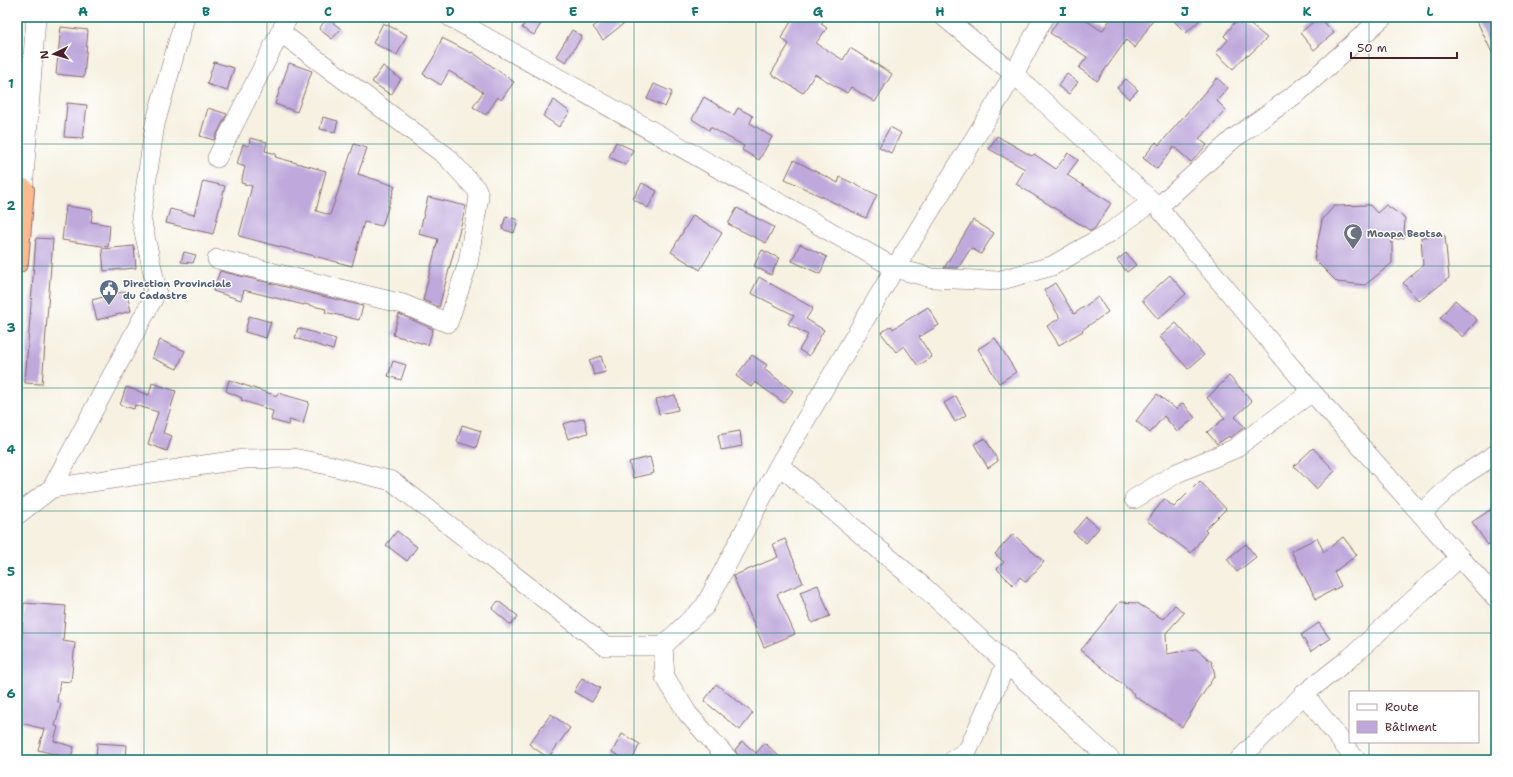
<svg xmlns="http://www.w3.org/2000/svg" width="1513" height="777" viewBox="0 0 1513 777" font-family="'Shantell Sans',sans-serif">
	<style>
		.building { fill: #bfa9dc }
		.lines { fill: none; stroke-linecap: round; stroke-linejoin: round }
		.minor-casing { stroke: #86686b; stroke-width: 20 }
		.highway-casing { stroke: #86686b; stroke-width: 24 }
		.minor { stroke: #fff; stroke-width: 19 }
		.highway { stroke: #fcba8e; stroke-width: 22 }
		.grid { fill: none; stroke: #0f766e; stroke-width: 1; stroke-opacity: 0.55 }
		.labels { text-anchor: middle; dominant-baseline: central; stroke-width: 3; stroke-linejoin: round; paint-order: stroke }
		.worship-label { font-size: 10px; font-weight: bold; fill: #5b616d; stroke: #fff; text-anchor: start }
		.service-label { font-size: 10px; font-weight: bold; fill: #4e5e75; stroke: #fff; text-anchor: start }
		.neatline { fill: none; stroke: #0f766e; stroke-width: 1.5 }
		.grid-label { font-size: 13px; text-anchor: middle; font-weight: bold; fill: #0f766e }
	</style>
	<rect width="100%" height="100%" fill="#fff"/>
	<filter id="ink" filterUnits="userSpaceOnUse"><feTurbulence type="fractalNoise" baseFrequency=".025" numOctaves="2"/><feDisplacementMap in="SourceGraphic" scale="8" xChannelSelector="R" yChannelSelector="G"/><feConvolveMatrix kernelMatrix="1 2 1 2 8 2 1 2 1" color-interpolation-filters="sRGB"/></filter>
	<filter id="wash" filterUnits="userSpaceOnUse"><feTurbulence type="fractalNoise" baseFrequency=".012" numOctaves="4" result="noise"/><feDisplacementMap in="SourceGraphic" scale="16" xChannelSelector="R" yChannelSelector="G"/><feGaussianBlur stdDeviation="0.9" result="paint"/><feColorMatrix in="noise" values="0 0 0 0 0 0 0 0 0 0 0 0 0 0 0 0 0 1.4 0 .05"/><feComposite in="paint" operator="in"/></filter>
	<g filter="url(#wash)">
		<rect width="100%" height="100%" fill="#f6f1e1"/>
		<g id="blocks">
			<path class="building" d="M528,17h17l-11,18 -12,-7z
				M606,17h26l-29,23 -10,-13z
				M794,17h31l-4,7 6,4 -11,15 27,17 7,-12 42,26 -17,28 -24,-15 -4,6 -32,-19 -12,19 -32,-19 18,-30 -8,-6z
				M1060,17h21l21,14 10,-14h43l-20,31 -9,-8 -29,41 -18,-13 8,-11 -37,-24z
				M1170,17h33l-17,16z
				M1239,17h2l26,21 -19,18 -2,-1 -13,14 -17,-16 12,-13 -4,-4z
				M1319,17l15,16 -20,17 -14,-17z
				M1475,17h21v44z
				M327,18l14,11 -9,10 -13,-10z
				M383,23l24,12 -10,20 -24,-12z
				M61,27l27,3 -4,47 -28,-3z
				M572,30l10,6 -16,26 -10,-6z
				M442,38l29,15 1,-1 42,30 -13,18 -3,-3 -12,18 -13,-8 10,-15 -34,-21 -8,14 -18,-11 12,-19z
				M214,62l20,6 -7,23 -20,-7z
				M289,63l23,8 -15,41 -22,-8z
				M383,66l18,13 -10,16 -19,-13z
				M1067,74l11,8 -9,12 -11,-8z
				M1217,78l11,10 -11,13 9,9 -27,29 8,6 -16,17 -17,-15 -17,22 -14,-11 13,-16 3,3z
				M1126,79l12,11 -9,9 -12,-11z
				M654,84l18,8 -7,15 -18,-8z
				M704,97l30,18 4,-7 15,8 -3,7 22,14 -13,23 -17,-10 2,-4 -34,-19 -1,3 -17,-11z
				M554,100l16,12 -11,15 -16,-11z
				M67,103l20,2 -4,33 -19,-1z
				M208,108l19,6 -13,26 -14,-4z
				M323,117l15,4 -3,11 -15,-3z
				M890,127l11,6 -10,20 -12,-6z
				M997,136l35,20 2,-2 22,15 12,-16 10,7 -11,15 44,28 -16,25 -4,3 -75,-47 9,-15 -36,-20z
				M250,138l17,4 -2,9 11,3 -1,3 51,14 -10,40 14,4 24,-71 13,4 -9,26 37,12 -13,40 -18,-4 -12,44 -113,-30 13,-50 -11,-3 4,-16 -8,-3 6,-20 6,2z
				M616,142l17,8 -7,15 -17,-8z
				M794,160l44,23 2,-6 37,18 -11,23 -81,-39z
				M203,181l22,5 -12,48 -47,-11 4,-14 24,6z
				M642,183l15,8 -9,17 -15,-9z
				M428,197l38,9 -27,101 -16,-7 15,-61 -19,-5z
				M1370,205l7,8 9,-8 19,13 -1,20 -12,2v23l-27,22 -28,-3 -23,-23 8,-39 12,-14z
				M66,206l27,4 -2,12 19,3 -2,22 -46,-7z
				M737,208l37,19 -8,16 -38,-19z
				M693,215l29,18 -22,37 -29,-18z
				M506,216l12,4 -4,13 -12,-4z
				M973,220l21,13 -13,21 -10,-6 -13,20h-14z
				M1445,236l4,42 -30,23 -16,-18 20,-18 -2,-28z
				M36,238l17,1 -11,145 -17,-1z
				M800,244l27,13 -7,17 -28,-13z
				M134,246l2,22 -32,3 -2,-22z
				M762,250l17,8 -8,17 -17,-9z
				M184,252l12,3 -3,8 -12,-1z
				M1126,253l10,12 -9,7 -10,-12z
				M220,271l143,35 -4,14 -34,-8 1,-3 -22,-5v1l-60,-15 -3,10 -28,-9z
				M1170,275l16,19 -28,25 -16,-19z
				M759,277l54,31 -7,11 18,11 -15,26 -10,-6 9,-15 -20,-11 6,-9 -43,-22z
				M1055,283l19,31 24,-17 10,15 -26,18 1,1 -24,14 -12,-19 13,-8 -16,-28z
				M126,291l5,20 -34,9 -5,-20z
				M1455,300l22,20 -14,17 -23,-19z
				M928,307l11,18 -20,12 13,20 -14,9 -14,-20 -8,6 -15,-19 10,-7 2,3z
				M399,314l34,15 -5,16 -35,-10z
				M249,316l22,6 -5,16 -21,-6z
				M1176,323l28,32 -16,14 -28,-32z
				M298,328l38,11 -3,11 -38,-12z
				M995,338l21,34 -17,11 -21,-34z
				M160,340l25,11 -8,18 -25,-11z
				M752,355l15,10 -3,4 29,22 -9,12 -29,-21 -4,5 -15,-11z
				M601,356l5,16 -12,3 -5,-15z
				M393,361l13,4 -5,15 -13,-4z
				M1229,376l23,25 -17,16 10,10 -15,11 -1,-2 -12,8 -10,-12 18,-14 -18,-20z
				M229,380l48,16 1,-3 31,9 -6,22 -14,-4 -1,5 -17,-5 2,-9 -32,-11 1,-2 -16,-7z
				M152,383l24,8 -13,42 9,3 -5,15 -19,-7 10,-32 -23,-7 -1,4 -14,-4 6,-18 23,8z
				M1157,394l19,15 7,-6 12,15 -18,14 -13,-16 -14,17 -14,-12z
				M675,395l3,15 -19,4 -3,-15z
				M956,396l10,19 -11,7 -11,-19z
				M584,418l4,15 -20,6 -5,-15z
				M462,425l19,6 -5,17 -19,-6z
				M740,431l2,15 -21,4 -3,-15z
				M985,438l13,23 -10,7 -14,-24z
				M1313,448l22,23 -19,18 -22,-23z
				M650,457l4,16 -21,5 -4,-16z
				M1200,481l26,28 -21,21 2,2 -16,21 -44,-32 17,-22 10,8z
				M1496,506v33l-8,6 -16,-23z
				M1086,517l13,11 -13,15 -13,-11z
				M397,531l20,16 -10,14 -21,-16z
				M1013,534l31,28 -18,20 -6,-5 -7,8 -16,-16 7,-7 -9,-8z
				M1343,537l14,18 -23,17 7,14 -25,13 -25,-48 26,-13 7,14z
				M785,539l18,44 -26,11 18,40 -31,13 -31,-71 45,-19 -5,-13z
				M1246,544l10,13 -19,15 -10,-13z
				M818,585l12,31 -18,7 -12,-31z
				M498,601l20,15 -7,9 -19,-16z
				M1120,602l17,1 26,16 12,-14 9,8 -18,20 1,21 29,-5 16,13 3,13 -33,52 -49,-32 1,-1 -53,-44z
				M24,603l42,3 -3,35 12,2 -4,39 -11,-1 -3,20 4,3 -6,22 3,1 -4,14 20,6 -3,11 -33,-8 6,-21 -27,-7v-47h2z
				M1319,623l11,16 -19,12 -10,-16z
				M582,678l18,10 -8,14 -18,-10z
				M716,684l37,29 -13,17 -36,-29z
				M551,714l19,14 -22,30 -19,-14z
				M622,734l18,10 -8,16h-6l-14,-8z
				M742,741l14,12 9,-10 18,17h-43l-5,-10z
				M97,743l30,2 -1,15h-30z"/>
		</g>
	</g>
	<g filter="url(#ink)">
		<use href="#blocks" fill-opacity="0" stroke="#86686b" stroke-width="1"/>
		<g class="lines">
			<defs>
				<path id="minor" d="M450,17l445,251 119,-194 144,133 154,185 184,206
					M944,17l70,57 30,-57
					M217,158l71,-141
					M23,190l13,-173
					M1158,207l75,-68 67,-48 83,-74
					M217,259l186,45 45,19 20,-60 11,-66 -2,-7 -31,-34 -166,-124
					M779,465l147,124 185,171
					M52,488l105,-197 -16,-73 14,-94 30,-107
					M1134,499l43,-26 57,-24 78,-57
					M1422,513l37,-35 37,-24
					M17,515l35,-27 192,-29 49,-1 35,7 64,16 213,165h58l42,-40 74,-141 116,-197 37,10 66,3 54,-15 57,-33 43,-31
					M663,646l2,31 23,37 41,46
					M1304,694l52,66
					M953,760l15,-10 39,-88
					M1239,760l65,-66 46,-36 110,-101"/>
				<path id="highway" d="M17,188l6,2 -6,72"/>
			</defs>
			<use href="#minor" class="minor-casing"/>
			<use href="#highway" class="highway-casing"/>
			<use href="#minor" class="minor"/>
			<use href="#highway" class="highway"/>
		</g>
	</g>
	<path class="grid" d="M144,17v743M267,17v743M389,17v743M512,17v743M634,17v743M756,17v743M879,17v743M1001,17v743M1124,17v743M1246,17v743M1369,17v675M17,144h1479M17,266h1479M17,388h1479M17,511h1479M17,633h1479M1369,742v18"/>
	<defs>
		<symbol id="mosque-pin" viewBox="-11 -11 22 30"><path d="M0 17L-7.5 6A9.5 9.5 0 1 1 7.5 6Z" fill="#6b7280" stroke="#fff"/><path d="M3.5-4.9A6 6 0 1 0 3.5 4.9A5 5 0 1 1 3.5-4.9Z" fill="#fff"/></symbol>
		<symbol id="civic-pin" viewBox="-11 -11 22 30"><path d="M0 17L-7.5 6A9.5 9.5 0 1 1 7.5 6Z" fill="#5c6f8a" stroke="#fff"/><path d="M-.6-6.5H3V-4.5H.6V-3L4-1V1h2V6H-6V1h2V-1L-.6-3ZM-1.2 2.5V6h2.4V2.5Z" fill="#fff"/></symbol>
	</defs>
	<g fill-rule="evenodd">
		<use href="#mosque-pin" x="1342" y="222" width="22" height="30"/>
		<use href="#civic-pin" x="98" y="278" width="22" height="30"/>
	</g>
	<g class="labels">
		<g class="worship-label">
			<text x="1367" y="233">Moapa Beotsa</text>
		</g>
		<g class="service-label">
			<text x="123" y="283">Direction Provinciale<tspan x="123" dy="12">du Cadastre</tspan></text>
		</g>
	</g>
	<rect width="1513" height="777" fill="none" stroke="#fff" stroke-width="44"/>
	<rect x="1349" y="691" width="130" height="52" fill="#ffffff" stroke="#b7a5aa"/>
	<rect x="1357" y="704" width="20" height="6" fill="#ffffff" stroke="#b7a5aa"/>
	<text x="1385" y="711" font-size="12" fill="#4a1f2b">Route</text>
	<rect x="1357" y="721" width="20" height="12" fill="#bfa9dc" stroke="#b7a5aa"/>
	<text x="1385" y="731" font-size="12" fill="#4a1f2b">Bâtiment</text>
	<g transform="translate(54 54) rotate(265)" stroke="#ffffff" stroke-width="3" paint-order="stroke">
	<path d="M0-3L7 15L0 10L-7 15Z" fill="#4a1f2b"/>
	<text y="-6" font-size="11" font-weight="bold" text-anchor="middle" fill="#4a1f2b">N</text>
	</g>
	<path d="M1351 52v6h106v-6" fill="none" stroke="#4a1f2b" stroke-width="2"/>
	<text x="1357" y="52" font-size="12" fill="#4a1f2b" stroke="#ffffff" stroke-width="3" paint-order="stroke">50 m</text>
	<rect x="22" y="22" width="1469" height="733" class="neatline"/>
	<g class="grid-label">
		<text x="83" y="16">A</text>
		<text x="206" y="16">B</text>
		<text x="328" y="16">C</text>
		<text x="450" y="16">D</text>
		<text x="573" y="16">E</text>
		<text x="695" y="16">F</text>
		<text x="818" y="16">G</text>
		<text x="940" y="16">H</text>
		<text x="1063" y="16">I</text>
		<text x="1185" y="16">J</text>
		<text x="1307" y="16">K</text>
		<text x="1430" y="16">L</text>
		<text x="11" y="88">1</text>
		<text x="11" y="210">2</text>
		<text x="11" y="332">3</text>
		<text x="11" y="454">4</text>
		<text x="11" y="576">5</text>
		<text x="11" y="698">6</text>
	</g>
</svg>
